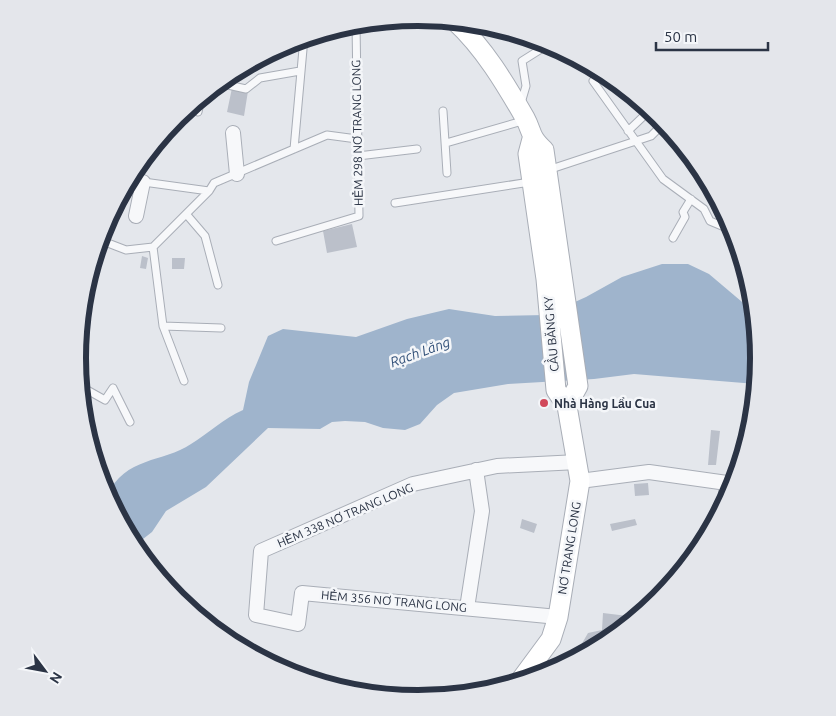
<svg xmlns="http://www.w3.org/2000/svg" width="836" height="716" viewBox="0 0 836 716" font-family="Ubuntu,sans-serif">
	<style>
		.water { fill: #9fb4cc }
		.building { fill: #bbc0ca }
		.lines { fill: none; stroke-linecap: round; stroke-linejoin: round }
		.lane-casing { stroke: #a9aeb7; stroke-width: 9 }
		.street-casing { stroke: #a9aeb7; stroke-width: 16 }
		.secondary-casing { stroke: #a9aeb7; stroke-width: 21 }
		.lane { stroke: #f7f8fa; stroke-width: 7 }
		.street { stroke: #f7f8fa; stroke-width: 14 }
		.secondary { stroke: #fff; stroke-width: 19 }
		.poi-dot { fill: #d1495b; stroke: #f4f6f9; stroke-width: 2 }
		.labels { text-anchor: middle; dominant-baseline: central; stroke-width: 5; stroke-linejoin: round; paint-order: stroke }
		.street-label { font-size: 12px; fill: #2b3445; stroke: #f4f6f9 }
		.poi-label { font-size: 12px; font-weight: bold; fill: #2b3445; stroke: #f4f6f9; text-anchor: start }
		.water-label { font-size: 14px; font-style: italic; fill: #34527a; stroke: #f4f6f9 }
		.rim { fill: none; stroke: #2b3445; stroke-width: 6 }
	</style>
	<rect width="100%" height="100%" fill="#e4e7ec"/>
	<path class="water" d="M662,264h26l21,10 39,33 6,2 4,49 -2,26 -122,-10 -40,5 -86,5 -54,9 -17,12 -17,19 -15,6 -22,-2 -18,-6 -20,-1 -13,1 -12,7 -52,-1 -62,59 -40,24 -14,21 -18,14 -27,-50c18,-40 56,-33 84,-52 18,-11 32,-25 52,-34l6,-28 19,-46 15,-7 73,8 51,-18 42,-10 46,7 51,-1 40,-18 36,-20z"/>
	<path class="building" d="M232,88l16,3 -4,25 -17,-4z
		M352,224l5,23 -30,6 -4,-22z
		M142,256l6,2 -2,11 -6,-1z
		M172,258h13l-1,11h-12z
		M711,430l9,1 -4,34h-8z
		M648,483l1,12 -14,1 -1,-12z
		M522,519l15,5 -3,9 -14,-5z
		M635,519l2,6 -25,6 -2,-7z
		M603,613l33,4 -29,24 -34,18 15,-26 14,-3z"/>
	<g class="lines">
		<defs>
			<path id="lane" d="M602,72l-9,9 70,98 41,30 6,12 24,10
				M219,83l27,6 14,-11 40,-7
				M521,103l5,-17 -4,-25 27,-17
				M443,111l4,62
				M198,112l3,-14
				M628,131l22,-21
				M446,143l80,-23
				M294,149l10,-111
				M358,156l59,-7
				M548,170l103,-34 13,-13
				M129,180l80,11 5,-8 113,-48 30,4
				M395,203l135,-21
				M187,215l18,21 13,49
				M673,238l12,-21 -2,-5 8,-13
				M100,240l26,10 27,-3
				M276,241l83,-25 -3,-192
				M163,326l58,2
				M184,381l-21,-55 -10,-79 56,-56
				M80,386l25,14 8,-12 17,34"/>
			<path id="street" d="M233,133l4,41
				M136,216l7,-34
				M580,481l69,-9 78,11 -2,20
				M467,608l15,-97 -6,-41
				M558,617l-256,-24 -4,31 -42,-9 5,-64 152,-67 84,-18 81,-4"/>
			<path id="secondary" d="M455,21c29,27 50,62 70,97 8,15 4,18 19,32l34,236 -11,20
				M520,681l31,-42 7,-22 22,-136 -13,-75 -11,-16 -10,-111 -18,-125 4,-15"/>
		</defs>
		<use href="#lane" class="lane-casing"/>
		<use href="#street" class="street-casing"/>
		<use href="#secondary" class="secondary-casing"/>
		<use href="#lane" class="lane"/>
		<use href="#street" class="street"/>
		<use href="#secondary" class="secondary"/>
	</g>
	<circle class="poi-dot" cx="544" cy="403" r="5"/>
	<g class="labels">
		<g class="street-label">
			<text transform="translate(357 133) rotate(-91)">HẺM 298 NƠ TRANG LONG</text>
			<text transform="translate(551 334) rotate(-95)">CẦU BĂNG KY</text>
			<text transform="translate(345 515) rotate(-23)">HẺM 338 NƠ TRANG LONG</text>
			<text transform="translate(569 548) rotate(-81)">NƠ TRANG LONG</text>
			<text transform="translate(394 601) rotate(5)">HẺM 356 NƠ TRANG LONG</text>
		</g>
		<g class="poi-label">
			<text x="554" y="403">Nhà Hàng Lẩu Cua</text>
		</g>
		<g class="water-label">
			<text transform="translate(420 352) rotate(-20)">Rạch Lăng</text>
		</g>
	</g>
	<path d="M0 0H836V716H0ZM86 358a332 332 0 1 1 664 0a332 332 0 1 1-664 0Z" fill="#e4e6eb" fill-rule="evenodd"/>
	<path class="rim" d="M86 358a332 332 0 1 1 664 0a332 332 0 1 1-664 0Z"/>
	<g transform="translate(45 671) rotate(122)" stroke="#f4f6f9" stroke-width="4" paint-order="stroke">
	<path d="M0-4L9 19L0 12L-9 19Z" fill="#2b3445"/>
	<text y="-8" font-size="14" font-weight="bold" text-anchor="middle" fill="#2b3445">N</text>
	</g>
	<path d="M656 42v8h112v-8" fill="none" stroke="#2b3445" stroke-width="2.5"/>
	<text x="664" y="42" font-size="15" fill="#2b3445" stroke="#f4f6f9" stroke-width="4" paint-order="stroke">50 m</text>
</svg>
